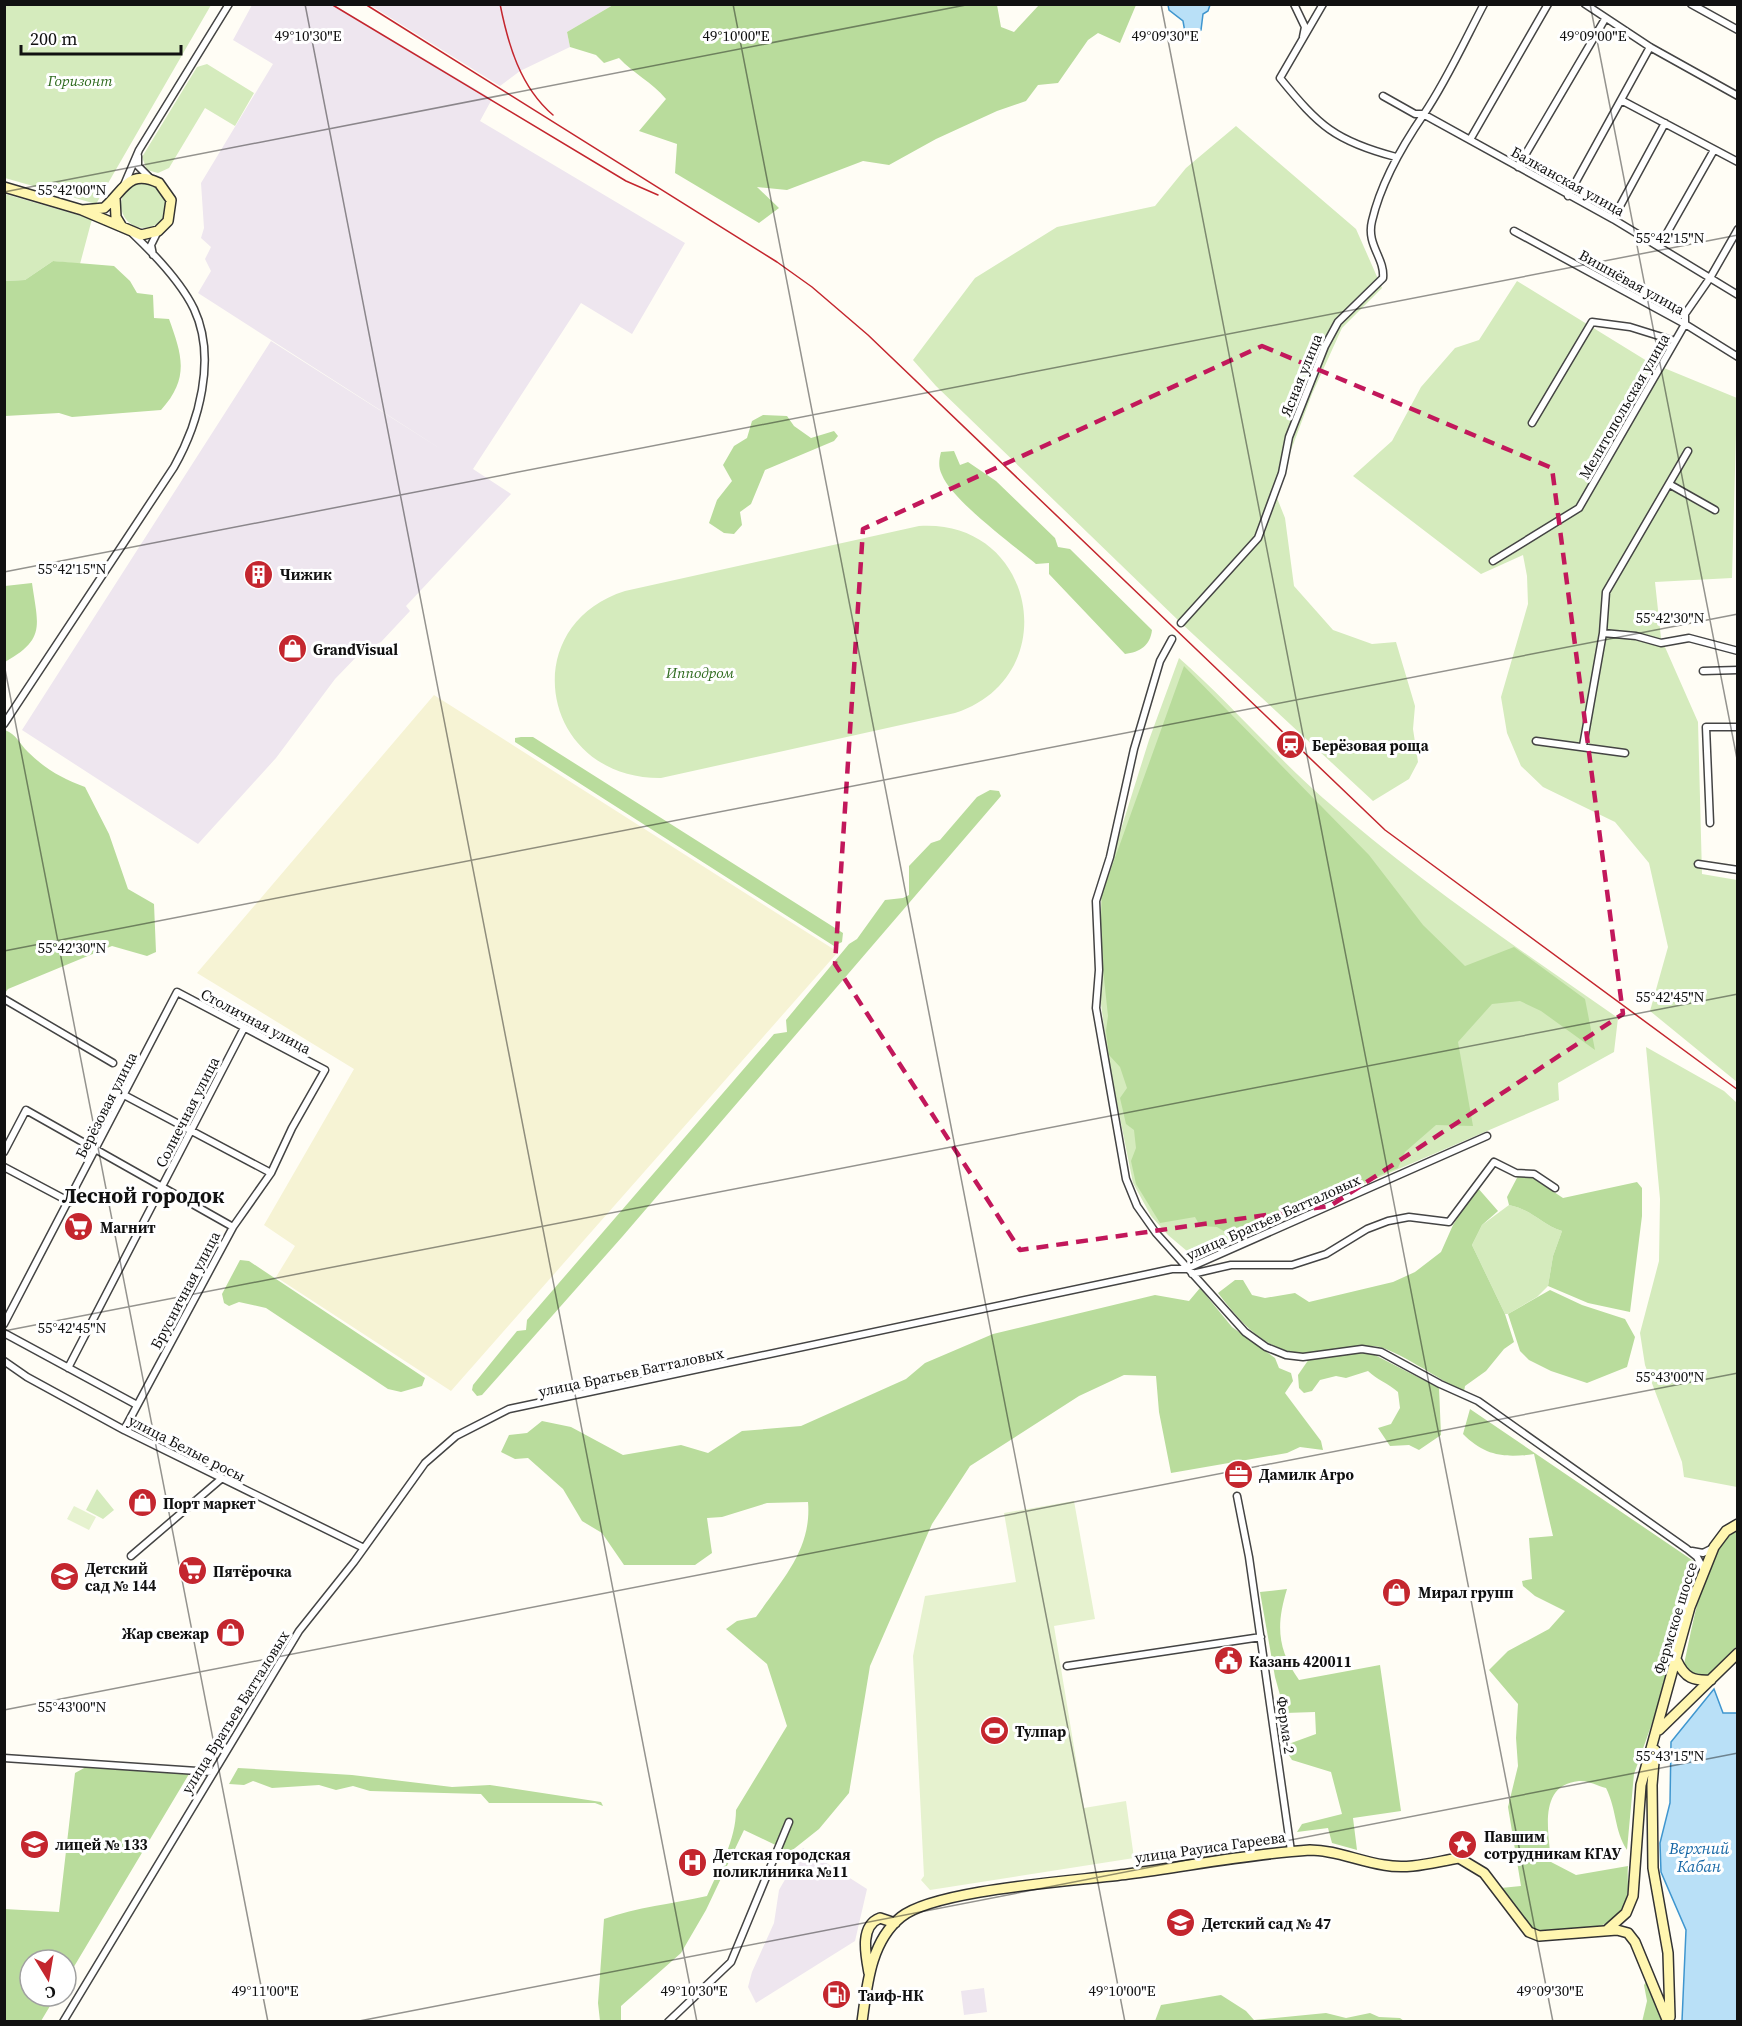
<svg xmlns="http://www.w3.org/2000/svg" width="1742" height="2026" viewBox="0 0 1742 2026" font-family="'Source Serif 4',serif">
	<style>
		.industrial { fill: #eee6ef }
		.farmland { fill: #f6f3d4 }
		.green { fill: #d5ebbd }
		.forest { fill: #b9dc9c }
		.pitch { fill: #e6f2cf }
		.water { fill: #b9e0f7; stroke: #3f96cf; stroke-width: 1.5 }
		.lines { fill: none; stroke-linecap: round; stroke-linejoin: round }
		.street-casing { stroke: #444; stroke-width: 9 }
		.secondary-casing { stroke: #333; stroke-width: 12 }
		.street { stroke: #fff; stroke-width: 6 }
		.secondary { stroke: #fff6b0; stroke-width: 9 }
		.rail { stroke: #c4262e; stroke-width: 1.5 }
		.marked { fill: none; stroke: #c2185b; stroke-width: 4.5; stroke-dasharray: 12 8; stroke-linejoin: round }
		.ticks { fill: none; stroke: #111; stroke-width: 1.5; stroke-opacity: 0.45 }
		.labels { text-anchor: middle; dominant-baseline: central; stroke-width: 6; stroke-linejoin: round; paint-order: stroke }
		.park-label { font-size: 15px; font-style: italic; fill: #2f6b1f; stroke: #fff }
		.street-label { font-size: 15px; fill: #111; stroke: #fff }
		.poi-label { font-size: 15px; font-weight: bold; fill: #111; stroke: #fff; text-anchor: start }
		.water-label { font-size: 16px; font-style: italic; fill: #1768a6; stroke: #fff }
		.district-label { font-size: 21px; font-weight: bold; fill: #111; stroke: #fff }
		.ticks-label { font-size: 15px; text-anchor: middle; fill: #111; stroke: #fff; stroke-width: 6; stroke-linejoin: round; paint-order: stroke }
	</style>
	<rect width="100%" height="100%" fill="#fffdf5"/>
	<path class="industrial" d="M252,5h82l158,94 -12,22 205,122 -53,91 -51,-31 -108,166 38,25 -105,112 4,5 -29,31 -19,9 -27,28 -59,79 -78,86 -176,-114 249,-389 176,112 -249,-160 13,-22 -6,-12 6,-12 -10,-9 3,-10 -3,-45 72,-119 -40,-24z
		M370,5h243l-46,27 3,15 -50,24 -20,15z
		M803,1848l64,41 -12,52 -99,62 -8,-16 4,-15 22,-49 5,-33z
		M984,1988l3,24 -23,3 -3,-24z"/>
	<path class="farmland" d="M434,695l404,257 -387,439 -175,-114 19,-31 -31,-21 90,-156 -157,-96z"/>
	<path class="green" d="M4,5h207l-115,199 -91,-26z
		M207,64l47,29 -19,33 -30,-18 -36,60 -11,5 -11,-3 -5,-13 55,-90z
		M1236,126l120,103 26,59 -40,40 -30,66 -37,99 10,25 9,68 39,44 39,14 24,-2 19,64 -2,23 5,33 -9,17 -36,22 -192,-178 -245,-237 -23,-26 62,-82 82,-51 98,-21 31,-38z
		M121 205a23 23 0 1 1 46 0a23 23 0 1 1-46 0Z
		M5,194l87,25 -12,45 -27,-3 -28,19 -20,1z
		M1517,281l130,80 90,37 -5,180 -77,4 6,56 37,84 4,152 35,6v202l-87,-71 18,-64 -19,-84 -34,-41 -72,-35 -22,-21 -14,-33 -6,-36 27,-93 -1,-28 -4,-21 -42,19 -128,-98 39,-35 29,-54 34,-39 24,-8z
		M919,526c117,-8 147,151 36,187l-294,65c-120,1 -147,-152 -36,-187z
		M1179,658c51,45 94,96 144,140 93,81 194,150 295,220l-4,34 -56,31 1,17 -365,157 -26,-22 -17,-19 -18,-33 -25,-125 -7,-54v-111l48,-153z
		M1646,1047l78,44 13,12v384l-53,-10 -2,-15 -37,-97 -5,-32 19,-72 1,-62z
		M1509,1205c24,5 33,20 53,26l-9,25 -5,30 -11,11 -29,17h-3l-33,-69 10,-20z
		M97,1489l17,21 -11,9 -17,-9z"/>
	<path class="forest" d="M960,5h37l4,22 13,5 25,-27h97l-16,38 -22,-10 -10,7 -30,43 -20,2 -12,16 -29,10 -61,28 -47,26 -26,-4 -76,29 -30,-3 22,21 -20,15 -84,-50 2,-29 -38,-13 27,-32c-14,-17 -32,-25 -47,-41l-15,5 -8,-8 -26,-8 -3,-15 46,-27z
		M53,261l61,5 16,15 7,12 16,2 1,23 15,1c13,36 21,59 -8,91l-89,7 -13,-4 -54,3v-135l20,-1z
		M763,415l24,1 7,10 17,12 23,-7 4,5 -4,5 -69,29 -14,34 -11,8 2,13 -8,9 -10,-1 -15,-10 8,-23 15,-19 -9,-16 11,-19 13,-8 5,-17z
		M954,451l6,14 8,-3 28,19 59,57 3,9 12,2 82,81c-2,16 -12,22 -27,24l-76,-80v-11l-13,1c-23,-19 -84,-64 -94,-89 -4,-8 -3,-15 -1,-23z
		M32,583c6,43 14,56 -27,79v-76z
		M1184,666l185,189 54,70 42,41 49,-19 71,52 10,51 -54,-39 -21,-10 -28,3 -34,38 15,84 -37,-1 -31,27 -7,16 -168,67 -13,-8 -17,-1 -5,-9 -35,6 -24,-39 -5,-23 5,-13 -2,-18 -8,-6 -6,-26 7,-10 -7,-21 -11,-12 -3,-24 2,-15 -8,-75 2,-47z
		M5,730c12,5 14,13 23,22 17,17 35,27 57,35l24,47 19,55 26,15 2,48 -9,4 -35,-10 -104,43 -3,4z
		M521,737h12l310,196 -1,9 -8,4 -319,-204v-4z
		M990,790l9,1 2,5 -379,441 -140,158 -5,1 -5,-6 1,-5 44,-54 9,-1 1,-10 247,-286 13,-2 -1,-12 63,-76 8,-5 28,-39 18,-2 6,-3v-29l22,-23 9,-3 37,-43z
		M1518,1176h12l33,22 74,-16 5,6v28l-12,96 -42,-9 -40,-17 5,-30 9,-25c-20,-6 -29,-21 -53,-26l-2,-8z
		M1477,1187l21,24 -16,14 -10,20 33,69 9,28 -10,7 -18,22 -21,15 -1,6c-23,-11 -69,-44 -90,-46 -22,-1 -43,7 -64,8 -43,0 -68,-30 -92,-61l17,-13h8l9,15 13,3 30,-5 14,9 84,-20 22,-10 26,-20 12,-27z
		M240,1260l9,1 176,117 -3,8 -21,6 -13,-3 -122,-81 -27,-6 -10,4 -5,-3 -2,-9z
		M1200,1288l32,39 43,31 4,10 12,5 2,8 -8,12 36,48 2,9 -23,-3 -13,6 -116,20 -12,-61 -3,-36 -32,-1 -45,21 -109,70 -38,58 -62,142 -21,127 -30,36 -29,23 -46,-22 -38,80 -25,43 -60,53v16l-21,-1 -2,-18 6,-84c33,-12 68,-15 103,-23 12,-27 29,-56 29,-86l51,-84 -20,-62 -41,-35 11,-8 19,-4c26,-37 56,-68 52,-115l-41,1 -45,14 -15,1 5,35 -17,12h-71l-22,-32 -20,-12 -19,-32 -35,-31 -13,1 -14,-7 8,-17 18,-2 15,-12 29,6 52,28 58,-10 27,8 34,-22 59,-5 105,-47 19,-16 68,-29 162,-39 34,6z
		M1550,1290l32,15 43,14 10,18 -8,30 -40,16 -36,-12 -22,-11 -9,-9 -12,-37z
		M1369,1352l70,36 2,47 -22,15 -10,-5 -19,1 -12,-18 13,-4 9,-16 -2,-16c-10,-9 -21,-12 -30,-21l-22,7 -10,-2 -16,4 -8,11 -8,2 -5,-5 -1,-13 11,-16z
		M1470,1409l225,153 -39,150 -22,62 -7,76c-13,-20 -10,-40 -21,-62 -8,-2 -19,-8 -27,-7 -42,4 -30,52 -28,81l25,13 52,-9c-1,10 1,20 -1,29 -7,42 -61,36 -92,36l-23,-24 -11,-19 20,-2 -13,-79 10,-41 -2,-28 2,-34 -29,-34 19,-19 41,-22 16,-18 -30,-15 -12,-10 -1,-5 10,-2 -3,-41 24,-2 -19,-82c-30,4 -49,2 -71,-20z
		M1737,1531v115l-31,31 -13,-2 -9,-10c8,-34 20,-119 53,-134z
		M1287,1589c-11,36 -10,60 12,91l81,-15 21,146 -48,7 4,32 -25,-7 -4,-15 -31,4 5,-8 40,-10 -11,-42 -39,-12 -9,-14 33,-12 -1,-22 -30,1 -10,-36 -15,-85z
		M86,1767l103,7 -123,206v-20h-36v36h26l-15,25h-36l-1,-112 55,3 16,-139z
		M238,1768l114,7 100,12 38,-2 111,17 2,4 -8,-3h-106l-8,-9 -111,-3 -17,-5 -17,4 -17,-5 -47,3 -19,-7 -9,4 -15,-1z
		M1648,1979l17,42 -23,1 5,-21 -3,-16z
		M1221,1995l25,16 8,9 72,-7 20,5 24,-5 9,4 21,1 4,3h-249l6,-16z"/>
	<path class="pitch" d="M1074,1501l21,118 -41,7 30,182 42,-7 8,57 -204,32 -9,-10 3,-4 -11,-220 12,-60 91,-14 -12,-69z
		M74,1506l22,11 -7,13 -22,-11z"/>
	<path class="water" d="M1168,5v-1l42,1 -2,6 -5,3 -2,16 -15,8 -3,-17 -14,-11z
		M1714,1689l9,24h14v308h-55l4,-91 -25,-58 -1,-29 10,-40 1,-61z"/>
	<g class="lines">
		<defs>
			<path id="street" d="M1294,4l11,23 -2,10
				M1323,4l-43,74c39,48 55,63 116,79
				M1585,4l65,43 88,49
				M1691,4l47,26
				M1383,96l32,18h8l190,105 125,76
				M1621,100l117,62
				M1471,138l77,-134
				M138,156v10l12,12
				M1518,167l87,-148
				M124,185l15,-35 90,-146
				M1568,196l82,-149
				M1613,219l52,-96
				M1514,231l171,93 53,33
				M1659,247l55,-97
				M153,255l-2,-10 7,-14
				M1532,423l60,-101 38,5 45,14
				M1669,484l46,26
				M1493,561l86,-53 106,-184v-10l25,-36 28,-49
				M1181,623l77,-85 24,-65 7,-36 36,-91 13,-24 45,-44c2,-20 -17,-33 -11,-57 9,-39 30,-75 52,-107 23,-34 41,-74 60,-110
				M1603,633l33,3 25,7 28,-5 49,13
				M1172,639l-12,22 -26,88 -24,108 -14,44 3,69 -3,38 30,171 11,27 19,27 89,99 21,15 20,8 17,2 59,-8 19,3 59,32 38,17 209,148 10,8 7,13
				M1703,671l35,-1
				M4,724l170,-257c25,-44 43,-109 20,-158 -13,-27 -40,-55 -61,-75
				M1536,741l89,12
				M1583,746l20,-113 3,-41 82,-141
				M1710,823l-4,-96h32
				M1698,864l40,6
				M4,999l109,64
				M124,1095l147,78
				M4,1152l22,-42 207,117
				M4,1167l66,35
				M1192,1274l39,-9h61l34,-11 41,-25 21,-8 21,-4 40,5 45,-60 22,11 18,1 21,14
				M4,1324l173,-332 148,78 -33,58 -21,45 -38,54 -109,203
				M4,1333l133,72
				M4,1361l23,16 97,53 240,118
				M68,1368l176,-340
				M1237,1496l12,61 42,294
				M1692,1551l11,2 10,-5
				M131,1556l90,-77
				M1067,1666l194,-29
				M4,1758l208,14
				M63,2022l236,-391 55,-69 71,-99 31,-27 53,-27 663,-140h14l301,-133
				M668,2022l63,-60 58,-140"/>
			<path id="secondary" d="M4,187l78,23 59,25 17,-4 10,-10 3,-21 -12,-17c-31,-15 -35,8 -55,25l-22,2
				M115,198l1,19 6,10
				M1677,1661c8,17 16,20 34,19
				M1659,1730l79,-77
				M1655,1750l-3,35 1,83 15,85 2,64
				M1607,1930l19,-17 7,-17 8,-111 49,-178 24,-60 12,-16 12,-7
				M869,1973c-3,-17 -10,-47 11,-55l15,5
				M862,2022c5,-36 8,-80 39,-105 35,-28 177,-36 227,-43 61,-8 121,-20 182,-24 25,0 48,11 74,15 25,5 50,-3 75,-7l25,15 45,59 10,4 78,-6 11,3 7,9 33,80"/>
		</defs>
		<use href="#street" class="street-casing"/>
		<use href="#secondary" class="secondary-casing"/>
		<use href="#street" class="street"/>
		<use href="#secondary" class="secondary"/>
		<path class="rail" d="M331,4l295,177 32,14
			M365,4l412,258 35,25 56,48 517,495 353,260
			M500,4c8,40 20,83 53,111"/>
	</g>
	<path class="marked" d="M1262,346l290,122 71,546 -293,192 -310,44 -185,-286 28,-435z"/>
	<path class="ticks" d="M305,4l392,2018M733,4l392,2018M1161,4l392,2018M1590,4l148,760M4,192l967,-188M4,572l1734,-337M4,664l264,1358M4,951l1734,-337M4,1331l1734,-337M4,1710l1734,-337M354,2022l1384,-269"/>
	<defs>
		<symbol id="building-disc" viewBox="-11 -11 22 22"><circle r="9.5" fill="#c4262e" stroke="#fff"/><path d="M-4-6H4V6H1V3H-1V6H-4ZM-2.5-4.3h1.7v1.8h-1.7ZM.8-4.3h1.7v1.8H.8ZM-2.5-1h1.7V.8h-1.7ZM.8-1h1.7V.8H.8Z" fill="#fff"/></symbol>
		<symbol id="shop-disc" viewBox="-11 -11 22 22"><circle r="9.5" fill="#c4262e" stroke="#fff"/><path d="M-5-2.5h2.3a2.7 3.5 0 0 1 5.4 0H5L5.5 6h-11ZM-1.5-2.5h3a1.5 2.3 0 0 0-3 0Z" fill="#fff"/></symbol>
		<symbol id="station-disc" viewBox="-11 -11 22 22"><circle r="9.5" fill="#c4262e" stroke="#fff"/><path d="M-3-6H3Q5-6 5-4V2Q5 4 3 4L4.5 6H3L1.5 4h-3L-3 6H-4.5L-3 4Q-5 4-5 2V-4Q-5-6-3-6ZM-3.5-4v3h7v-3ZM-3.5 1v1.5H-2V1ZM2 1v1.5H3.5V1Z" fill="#fff"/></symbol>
		<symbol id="supermarket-disc" viewBox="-11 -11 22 22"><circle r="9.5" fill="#c4262e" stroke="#fff"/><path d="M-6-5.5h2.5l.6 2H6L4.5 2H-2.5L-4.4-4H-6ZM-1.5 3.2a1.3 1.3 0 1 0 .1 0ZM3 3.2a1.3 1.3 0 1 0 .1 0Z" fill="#fff"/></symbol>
		<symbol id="office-disc" viewBox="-11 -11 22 22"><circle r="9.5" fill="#c4262e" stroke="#fff"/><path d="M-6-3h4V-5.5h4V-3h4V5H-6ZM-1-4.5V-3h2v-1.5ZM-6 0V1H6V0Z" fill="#fff"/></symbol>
		<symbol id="school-disc" viewBox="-11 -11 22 22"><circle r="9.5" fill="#c4262e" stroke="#fff"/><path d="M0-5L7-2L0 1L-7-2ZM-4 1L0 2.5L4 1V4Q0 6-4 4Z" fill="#fff"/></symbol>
		<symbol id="civic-disc" viewBox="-11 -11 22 22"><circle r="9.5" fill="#c4262e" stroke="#fff"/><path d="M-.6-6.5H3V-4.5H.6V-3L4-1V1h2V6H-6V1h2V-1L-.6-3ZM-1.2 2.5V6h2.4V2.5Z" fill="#fff"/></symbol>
		<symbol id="stadium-disc" viewBox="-11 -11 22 22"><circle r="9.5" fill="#c4262e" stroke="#fff"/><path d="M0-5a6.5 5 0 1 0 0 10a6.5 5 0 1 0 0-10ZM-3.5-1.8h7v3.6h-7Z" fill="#fff"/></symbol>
		<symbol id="sight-disc" viewBox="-11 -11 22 22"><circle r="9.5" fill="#c4262e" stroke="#fff"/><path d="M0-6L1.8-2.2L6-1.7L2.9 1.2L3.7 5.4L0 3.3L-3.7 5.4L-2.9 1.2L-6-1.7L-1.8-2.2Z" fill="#fff"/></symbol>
		<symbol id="hospital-disc" viewBox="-11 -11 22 22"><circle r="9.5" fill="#c4262e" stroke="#fff"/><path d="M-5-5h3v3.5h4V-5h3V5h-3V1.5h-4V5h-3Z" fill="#fff"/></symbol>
		<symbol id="fuel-disc" viewBox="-11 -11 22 22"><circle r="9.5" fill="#c4262e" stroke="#fff"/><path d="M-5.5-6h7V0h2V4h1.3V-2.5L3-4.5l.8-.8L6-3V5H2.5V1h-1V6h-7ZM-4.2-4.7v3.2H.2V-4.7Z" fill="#fff"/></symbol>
	</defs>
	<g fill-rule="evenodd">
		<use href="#building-disc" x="242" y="558" width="33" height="33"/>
		<use href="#shop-disc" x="276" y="632" width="33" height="33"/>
		<use href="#station-disc" x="1274" y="728" width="33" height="33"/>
		<use href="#supermarket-disc" x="62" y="1210" width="33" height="33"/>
		<use href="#office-disc" x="1222" y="1458" width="33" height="33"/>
		<use href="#shop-disc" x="126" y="1486" width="33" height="33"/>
		<use href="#supermarket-disc" x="176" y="1554" width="33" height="33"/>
		<use href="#school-disc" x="48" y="1560" width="33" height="33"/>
		<use href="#shop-disc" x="1380" y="1576" width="33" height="33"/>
		<use href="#shop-disc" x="214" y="1616" width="33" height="33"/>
		<use href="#civic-disc" x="1212" y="1644" width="33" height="33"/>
		<use href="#stadium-disc" x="978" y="1714" width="33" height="33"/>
		<use href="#school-disc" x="18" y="1828" width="33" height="33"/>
		<use href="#sight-disc" x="1446" y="1828" width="33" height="33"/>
		<use href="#hospital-disc" x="676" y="1846" width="33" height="33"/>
		<use href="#school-disc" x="1164" y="1906" width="33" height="33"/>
		<use href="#fuel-disc" x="820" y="1978" width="33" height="33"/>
	</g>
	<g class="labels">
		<g class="park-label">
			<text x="80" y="80">Горизонт</text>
			<text x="700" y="672">Ипподром</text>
		</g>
		<g class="street-label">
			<text transform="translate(1568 181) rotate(29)">Балканская улица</text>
			<text transform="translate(1632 282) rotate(29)">Вишнёвая улица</text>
			<text transform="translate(1301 375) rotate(-68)">Ясная улица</text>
			<text transform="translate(1624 406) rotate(-60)">Мелитопольская улица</text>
			<text transform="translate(256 1021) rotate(28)">Столичная улица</text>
			<text transform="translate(106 1105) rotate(-63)">Берёзовая улица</text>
			<text transform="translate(187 1112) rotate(-63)">Солнечная улица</text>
			<text transform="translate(1273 1217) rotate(-24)">улица Братьев Батталовых</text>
			<text transform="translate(185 1290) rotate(-62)">Брусничная улица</text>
			<text transform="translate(631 1372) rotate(-12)">улица Братьев Батталовых</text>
			<text transform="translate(187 1448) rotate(27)">улица Белые росы</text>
			<text transform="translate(1675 1618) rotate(-73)">Фермское шоссе</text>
			<text transform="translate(235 1712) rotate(-58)">улица Братьев Батталовых</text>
			<text transform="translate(1286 1725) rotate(82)">Ферма-2</text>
			<text transform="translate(1210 1847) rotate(-8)">улица Рауиса Гареева</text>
		</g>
		<g class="poi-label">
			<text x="280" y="574">Чижик</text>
			<text x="313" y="649">GrandVisual</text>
			<text x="1312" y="745">Берёзовая роща</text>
			<text x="100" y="1227">Магнит</text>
			<text x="1259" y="1474">Дамилк Агро</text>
			<text x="163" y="1503">Порт маркет</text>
			<text x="85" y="1568">Детский<tspan x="85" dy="17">сад № 144</tspan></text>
			<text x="213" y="1571">Пятёрочка</text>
			<text x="1418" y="1592">Мирал групп</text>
			<text x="209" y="1633" text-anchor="end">Жар свежар</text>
			<text x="1249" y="1661">Казань 420011</text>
			<text x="1015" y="1731">Тулпар</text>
			<text x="1484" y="1836">Павшим<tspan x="1484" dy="17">сотрудникам КГАУ</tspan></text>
			<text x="55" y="1844">лицей № 133</text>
			<text x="713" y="1854">Детская городская<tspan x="713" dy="17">поликлиника №11</tspan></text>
			<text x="1202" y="1923">Детский сад № 47</text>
			<text x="858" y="1995">Таиф-НК</text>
		</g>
		<g class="water-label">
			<text x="1699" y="1848">Верхний<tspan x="1699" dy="18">Кабан</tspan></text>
		</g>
		<g class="district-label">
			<text x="143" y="1195">Лесной городок</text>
		</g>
	</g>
	<g class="ticks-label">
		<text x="308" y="41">49°10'30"E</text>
		<text x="736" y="41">49°10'00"E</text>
		<text x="1165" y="41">49°09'30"E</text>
		<text x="1593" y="41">49°09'00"E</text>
		<text x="72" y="195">55°42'00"N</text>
		<text x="1670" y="243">55°42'15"N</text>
		<text x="72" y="574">55°42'15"N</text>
		<text x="1670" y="623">55°42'30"N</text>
		<text x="72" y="953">55°42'30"N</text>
		<text x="1670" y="1002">55°42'45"N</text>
		<text x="72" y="1333">55°42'45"N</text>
		<text x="1670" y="1382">55°43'00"N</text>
		<text x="72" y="1712">55°43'00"N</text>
		<text x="1670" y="1761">55°43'15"N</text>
		<text x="265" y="1996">49°11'00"E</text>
		<text x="694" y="1996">49°10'30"E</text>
		<text x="1122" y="1996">49°10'00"E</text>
		<text x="1550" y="1996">49°09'30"E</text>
	</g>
	<rect width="1742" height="2026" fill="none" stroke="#111111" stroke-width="12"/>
	<g transform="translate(48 1978) rotate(169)"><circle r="28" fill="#ffffff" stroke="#a0a0a0" stroke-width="1.5"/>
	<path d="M0-4.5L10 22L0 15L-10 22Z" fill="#c4262e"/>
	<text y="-9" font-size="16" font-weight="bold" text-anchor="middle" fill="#111111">С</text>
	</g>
	<path d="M21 45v9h160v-9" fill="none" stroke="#111111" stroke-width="3"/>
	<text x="30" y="45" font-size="18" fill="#111111" stroke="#ffffff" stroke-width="4.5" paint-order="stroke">200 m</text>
</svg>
